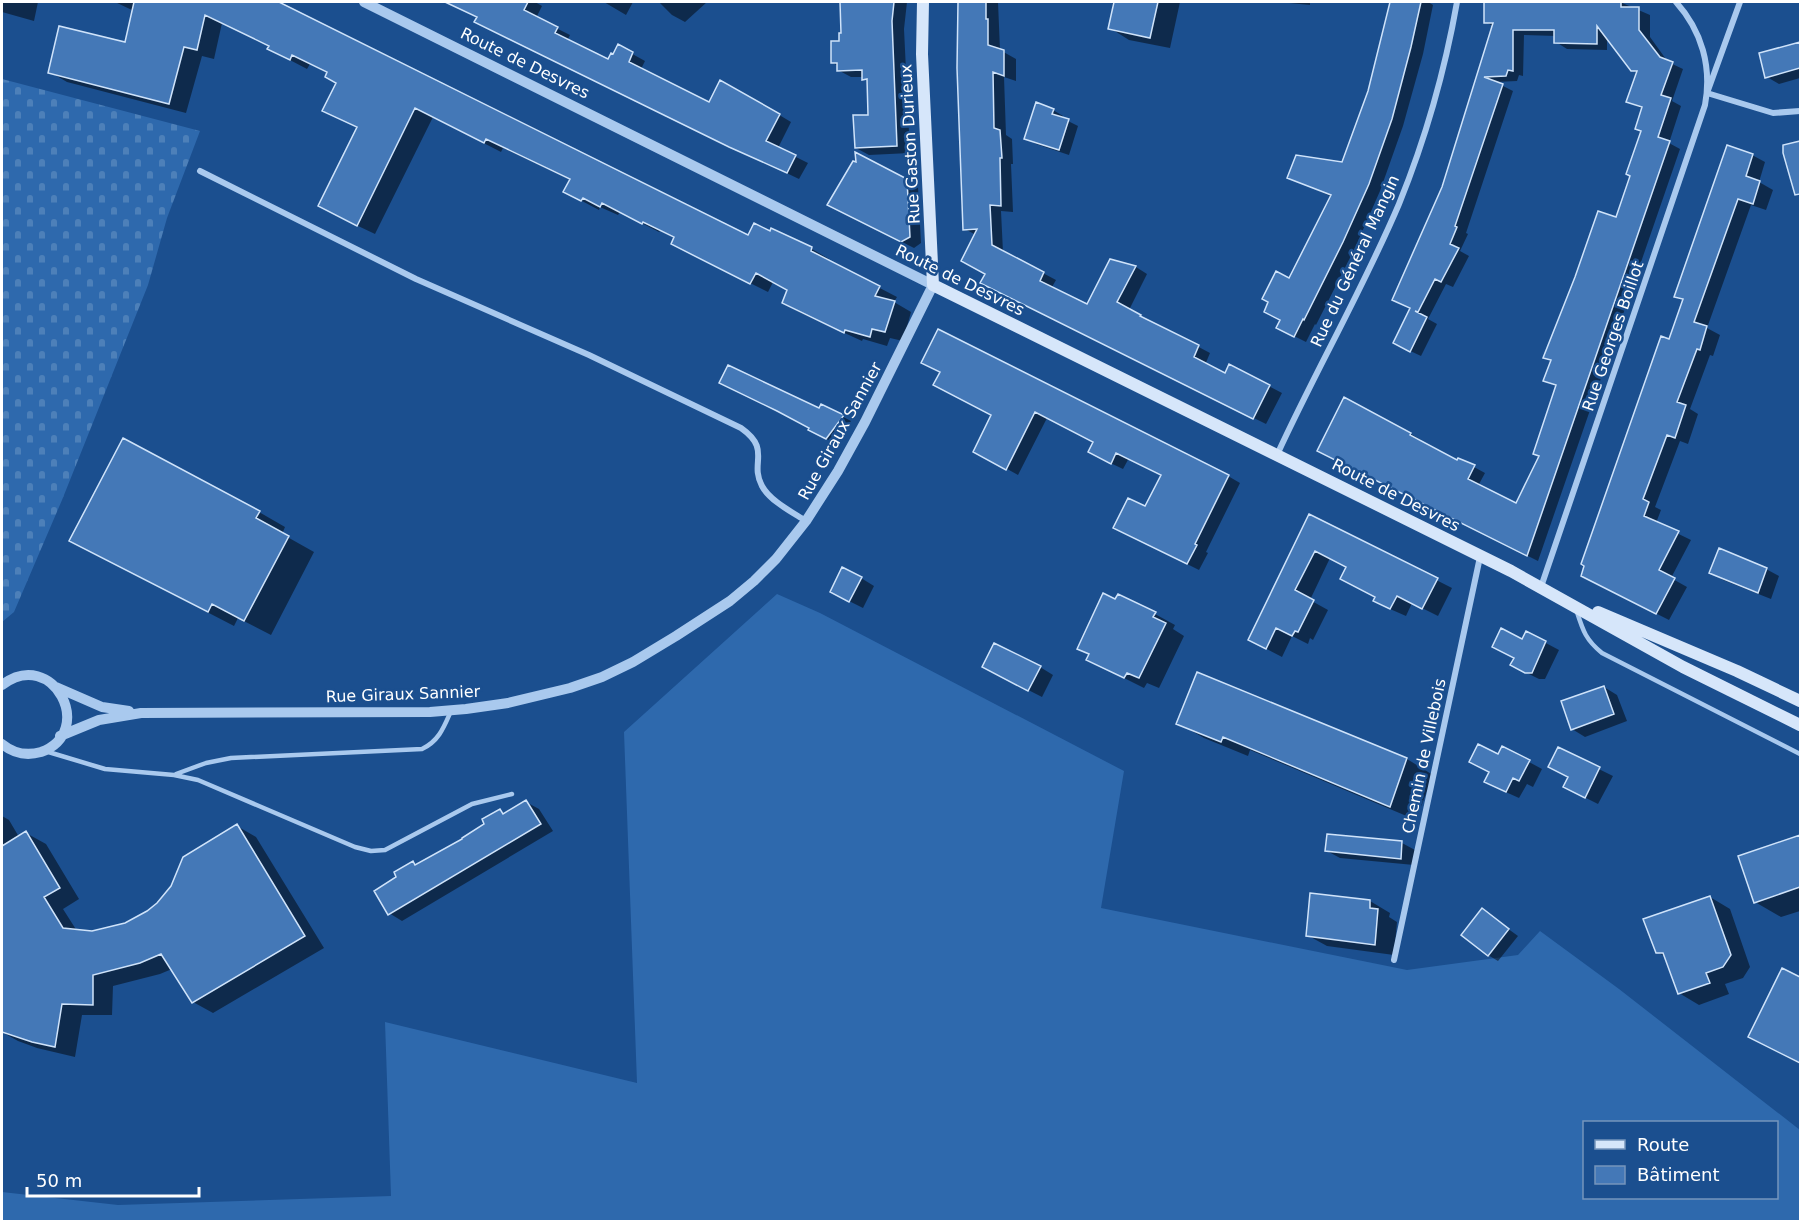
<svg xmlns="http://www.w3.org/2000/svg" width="1802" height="1223" viewBox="0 0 1802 1223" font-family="'DejaVu Sans',sans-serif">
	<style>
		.grass { fill: #2e69ad; fill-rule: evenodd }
		.cemetery { fill: url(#cemetery-stones) }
		.shadow { fill: #0007 }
		.building { fill: #4478b7; stroke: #cfe3fa; stroke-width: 1.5 }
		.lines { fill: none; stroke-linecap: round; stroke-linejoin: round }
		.service { stroke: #a9c9ee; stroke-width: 4.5 }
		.minor { stroke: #a9c9ee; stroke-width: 6 }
		.tertiary { stroke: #a9c9ee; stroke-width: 10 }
		.secondary { stroke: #d6e6fa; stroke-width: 12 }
		.labels { text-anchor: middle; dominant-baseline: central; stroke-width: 5; stroke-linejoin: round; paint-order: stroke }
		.street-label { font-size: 16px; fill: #fff; stroke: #1b4f8f }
	</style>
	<defs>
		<pattern id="cemetery-stones" width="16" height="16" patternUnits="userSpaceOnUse" patternTransform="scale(1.5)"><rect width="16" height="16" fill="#2e69ad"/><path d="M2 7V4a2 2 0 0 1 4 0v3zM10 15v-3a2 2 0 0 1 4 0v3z" fill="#4d80b9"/></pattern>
	</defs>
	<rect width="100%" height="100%" fill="#1b4f8f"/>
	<path class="grass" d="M777,594l43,19 304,158 -23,137 306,62 111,-15 22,-24 79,58 181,141v91h-1798v-29l116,13 273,-9 -6,-174 252,61 -13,-351zM1584,1122h192v76h-192z"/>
	<path class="cemetery" d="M2,79l198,52 -33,87 -19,67 -86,215 -48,112 -12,10z"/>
	<path class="shadow" d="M2,2h36l-4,19 -32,-9z
		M115,2h160l474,235 21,-4 1,-3 41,19 17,10 -1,2 69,36 -3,5 17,10 -8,29 -13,-3 -3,8 -24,-7 -1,2 -61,-28 -17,-10 5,-13 -16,-8 -5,10 -78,-39 -15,-15 -15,-7 -1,1 -39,-20 -2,3 -18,-8 -1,3 -34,-18 6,-12 -68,-32 -2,4 -68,-35 -58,117 -38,-18 21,-88 -34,-17 14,-28 -10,-10 -18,-9 -3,5 -38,-20 1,-3 -48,-23 -8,36 -12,-3 -16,57 -119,-31 -17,-10 76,-28 8,-33z
		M463,2h72l7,4 -6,12 34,17 -3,6 41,20 6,-5 4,-10 27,15 -4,8 69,35 61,6 20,12 -13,26 30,15 -9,16 -311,-150 -10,-12 -18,-9z
		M604,2h29l-7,13z
		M659,2h48l-22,20 -13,-7z
		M847,2h60l-3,27 6,124 -41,2 -13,-7 14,-32 -1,-34 -5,-5h-13l-13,-7v-4l-5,-3 12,-39z
		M959,2h39l2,48 16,9v22l-12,-4 2,58 6,4 1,25h-2l2,48 -12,-1 2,41 53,28 -4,7 36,19 23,-46 25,7 11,7 -18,36 81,43 -5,12 21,10 4,-9 52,27 -16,31 -272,-135 -8,-15 -10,-39 -11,-6 -7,-161z
		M1113,2h67l-10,46 -41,-8 -19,-12z
		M1279,2h31v3z
		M1392,2h36l5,3 -10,49 -20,72 -23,65 -25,57 -39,77 -1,-1 -9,18 -16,-8v-54l42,-83 -43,-20 54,-13 27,-73z
		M1486,2h134l30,13v22l18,25 15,7 -11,32 9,5 -12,37 11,6 -142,412 -209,-105 15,-57 67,35 10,6 -1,2 37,20 17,5 11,6 -7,13 38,19 24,-48 16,-71 -11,-6 7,-19 -7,-4 72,-138 14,-43 11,-44 -6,-4 7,-19 -15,-7 10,-29 -6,-3 -25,-33v13l-40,-1 -11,-7v-6l-32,-1 -1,41 -4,-1 -2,6 -22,1 18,9 -47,142 2,1 -8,17 9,5 -16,31 -7,-3 -18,35 9,5 -16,32 -15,-7 6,-40 31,-121 51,-161 -8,-5z
		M1800,43v35l-21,6 -12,-7 -6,-23z
		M1053,110l10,6 -1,2 16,8 -9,29 -33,-11 -10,-6z
		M1752,155l13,7 -6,20 14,8 -7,20 -15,-5 -44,123 13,7 -7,21 -3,-1 -20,54 8,5 -10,30 -8,-3 -25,66 6,3 -5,13 35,17 -20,38 16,9 -18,33 -73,-37 74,-242 14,-41 -8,-4z
		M906,180l12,7 3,56 -7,5 -74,-37z
		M942,372l286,104 12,7 -34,69 2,1 -9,17 -72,-36 19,-26 17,-33 -34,-17 -6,11 -21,-10 -7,-17 -48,-24 -29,57 -43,-24 18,-36z
		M822,406l29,15 -16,22 -17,-8 -7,-7z
		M259,512l26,15 -3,7 32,18 -43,83 -33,-17 -4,8 -137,-71z
		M1310,516l142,72 -14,28 -26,-13 -6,13 -16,-7 -15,-9 2,-3 -30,-30 -17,-9 -20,42 18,10 -15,30 -3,-2 -2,6 -16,-8 -10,21 -17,-9z
		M1766,569l13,7 -8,23 -48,-19 -13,-8z
		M861,578l13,8 -11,22 -18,-9z
		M1155,614l20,11 -2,4 11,7 -25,52 -12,-5 -3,5 -36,-18 -18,-15 -12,-7z
		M1527,633l32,17 -14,29h-6l-14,-7 -2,-31z
		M1040,667l13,8 -11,22 -45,-23z
		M1198,674l209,85 26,16 -17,45 -166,-70 -2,6 -44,-18 -26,-15z
		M1604,687l13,8 10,26 -42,16 -13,-8z
		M1558,749l55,27 -15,28 -20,-10z
		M1499,756l30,6 13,7 -9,18 -6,-3 -8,14 -20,-9 -8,-17z
		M526,802l13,7 14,22 -151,90 -13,-8 9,-35 15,-15 5,2 68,-40 14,-14 5,3z
		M2,816l7,4 10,17 7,-4 20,11 33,55 -16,10 14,22 15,2 34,-9 22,-12 89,-86 19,11 68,111 -111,65 -20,-11 -21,-33 -12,5 -47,12 -1,29h-30l-7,42 -38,-9 -19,-7 -16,-9z
		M1329,836l73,7 13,7 -1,15 -74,-7 -13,-7z
		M1800,836v75l-19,6 -26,-15 -15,-45z
		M1710,897l20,12 20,58 -7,11 -18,6 4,10 -30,11 -20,-12 -13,-36 -9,-5z
		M1370,901l20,12 -1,4 8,5 -3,33 -67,-9 -20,-11z
		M1482,910l36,26 -20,25 -10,-6z
		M1783,970l17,9v85l-50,-27z"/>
	<path class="building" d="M134,2h145l469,233 6,-12 16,8 1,-3 41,19 -1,4 69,35 -5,10 20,5 -10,31 -13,-3 -2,8 -25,-7 -1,3 -62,-30 5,-13 -31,-17 -6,11 -79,-40 3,-7 -31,-15 -1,2 -40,-21 -2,4 -17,-9 -2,3 -18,-9 7,-13 -84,-40 -2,4 -69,-35 -58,118 -39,-20 39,-79 -35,-16 14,-28 -11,-6 2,-5 -35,-17 -2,5 -23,-11 2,-3 -64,-31 -8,35 -13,-3 -15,57 -121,-31 11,-47 66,16z
		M445,2h83l-4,8 34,17 -3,6 53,26 3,-6 2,1 5,-10 15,8 -4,10 80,40 11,-22 60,34 -14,27 30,14 -9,18 -58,-26 -255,-125 3,-5z
		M840,2h54l-2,19 5,125 -42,2 -2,-33h15l-1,-36 -5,1v-10l-25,1v-8h-6v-22h8v-8h2z
		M958,2h28v17h2v26l16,5v26l-11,-4 1,56 6,2 2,28h-2l1,48 -11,-1 2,40 52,27 -4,9 47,23 23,-45 26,7 -19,36 24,13 -1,1 59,29 -5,12 31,16 4,-9 41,21 -17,34 -273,-136 5,-9 -24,-13 16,-32 -14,1 -6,-162z
		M1114,2h44l-8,36 -42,-9z
		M1390,2h31l-10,45 -19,72 -23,65 -26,58 -39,78 -1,-1 -9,18 -18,-9 4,-8 -16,-8 4,-10 -6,-3 14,-28 13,7 42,-83 -44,-17 9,-23 46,7 26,-71z
		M1484,2h137v5h18v23l21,27 13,5 -12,33 10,3 -13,39 12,4 -143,415 -210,-105 27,-54 67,36 -1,2 47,25 1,-2 17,7 -7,14 48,24 23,-47 -6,-2 23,-69 -13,-4 8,-21 -8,-2 32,-81 23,-66 18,6 14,-41 -4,-2 15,-43 -6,-2 7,-22 -16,-5 11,-31h-6l-34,-45v18l-43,-1v-13h-41v41l-5,-1 -2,6 -22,1 19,7 -48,142 2,1 -7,17 9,4 -18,34 -6,-3 -17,33 -3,-1 12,6 -17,35 -17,-9 17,-35 -18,-8 50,-113 51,-164h-9z
		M1800,42v26l-35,10 -6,-25z
		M1036,102l18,7 -2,5 17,5 -10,31 -35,-11z
		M1800,141v53l-5,1 -12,-42v-8z
		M1727,145l26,9 -7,22 14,5 -7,23 -15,-5 -44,123 13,4 -7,24 -3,-1 -20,53 9,3 -11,33 -8,-3 -24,64 6,3 -5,14 35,15 -20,39 16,8 -19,36 -75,-38 3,-10 -3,-2 80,-228 8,3 14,-40 -9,-2z
		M855,152l52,27 3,58 -9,5 -74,-37 26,-44 3,1z
		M938,329l291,146 -34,69 2,1 -10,19 -74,-36 15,-30 17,8 16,-31 -45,-22 -5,11 -23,-12 5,-10 -58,-30 -29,58 -33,-18 18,-37 -58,-30 7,-13 -19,-9z
		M728,365l91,43 2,-4 23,11 -18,24 -18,-9 1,-2 -32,-17 -58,-28z
		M123,438l137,73 -4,7 33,18 -45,85 -32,-17 -4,8 -139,-71z
		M1309,514l129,64 -16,31 -25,-13 -7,13 -17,-8 2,-4 -35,-18 6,-12 -31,-16 -20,39 19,10 -16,32 -3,-1 -3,5 -16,-8 -10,21 -18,-9z
		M1719,548l48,20 -9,25 -49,-20z
		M842,567l20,10 -13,25 -19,-10z
		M1103,593l12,6 3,-5 38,18 -3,5 13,6 -27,55 -12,-5 -3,5 -38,-18 3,-6 -12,-5z
		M1501,628l21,11 4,-8 20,10 -14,32h-7l-15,-8 4,-7 -22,-11z
		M994,643l47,23 -13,25 -46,-24z
		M1197,672l210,86 -17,49 -167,-70 -2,5 -45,-18z
		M1604,686l10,28 -43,16 -10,-29z
		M1478,744l20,10 4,-8 28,14 -11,21 -6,-3 -7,14 -22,-10 5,-10 -20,-10z
		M1558,747l42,20 -15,31 -22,-11 5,-10 -20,-10z
		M526,800l15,24 -153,91 -14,-24 22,-14 -2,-5 19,-11 2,4 47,-26v-1l22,-14 -2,-5 18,-10 3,5z
		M237,824l68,112 -113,67 -31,-49 -21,9 -47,12v30l-31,-1 -7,43 -23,-5 -30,-10v-186l24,-15 34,57 -16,9 19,31 29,3 33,-8 22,-12 10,-8 14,-17 12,-29z
		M1327,834l75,7 -1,18 -76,-8z
		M1800,835v52l-46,16 -16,-47z
		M1310,893l60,7v8l8,1 -3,36 -69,-9z
		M1710,896l21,59 -8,12 -17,6 4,10 -32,11 -15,-41h-7l-13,-34z
		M1482,908l27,21 -21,27 -27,-21z
		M1782,968l18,9v86l-52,-26z"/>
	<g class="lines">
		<path class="service" d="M1577,612c6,19 9,28 25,41l198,101
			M45,751l60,18 69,6 24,5 157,67 16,4 14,-1 87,-46 40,-10
			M176,774l30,-11 25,-5 191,-9c17,-8 22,-22 29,-38"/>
		<path class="minor" d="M1740,2l-33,91 66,20 27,-2
			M200,171l216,108 173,76 152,73c31,22 8,34 21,58 8,15 30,26 44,35
			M1277,455c39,-85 86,-166 122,-251 26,-64 46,-134 58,-202
			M1541,587l164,-482c7,-38 -3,-74 -29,-103
			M1394,960l86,-403"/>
		<path class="tertiary" d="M2,685c51,-39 95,47 39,67 -14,4 -28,1 -39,-8
			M56,687l46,20 27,4
			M60,736l39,-16 42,-7 289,-1 36,-3 42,-6 62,-15 32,-11 31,-15 43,-26 54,-35 24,-20 22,-22 30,-38 32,-50 27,-49 68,-137 -569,-283"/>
		<path class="secondary" d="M923,2l-1,52 11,231 578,286 172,96 117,58
			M1598,612l139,59 63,30"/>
	</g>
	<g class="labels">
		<g class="street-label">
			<text transform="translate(525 63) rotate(26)">Route de Desvres</text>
			<text transform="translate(910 144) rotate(-93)">Rue Gaston Durieux</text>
			<text transform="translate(1355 261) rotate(-65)">Rue du Général Mangin</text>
			<text transform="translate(960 280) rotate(26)">Route de Desvres</text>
			<text transform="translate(1613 336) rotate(-71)">Rue Georges Boillot</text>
			<text transform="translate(840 431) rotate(-61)">Rue Giraux Sannier</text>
			<text transform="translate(1396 495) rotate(27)">Route de Desvres</text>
			<text transform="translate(403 694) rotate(-2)">Rue Giraux Sannier</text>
			<text transform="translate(1424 756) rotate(-78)">Chemin de Villebois</text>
		</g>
	</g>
	<rect width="1802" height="1223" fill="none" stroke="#ffffff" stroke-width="6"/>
	<rect x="1583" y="1121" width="195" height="78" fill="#1b4f8f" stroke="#7695bc" stroke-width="1.5"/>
	<rect x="1595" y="1140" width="30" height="9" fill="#d6e6fa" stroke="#7695bc" stroke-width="1.5"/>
	<text x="1637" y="1151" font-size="18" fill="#ffffff">Route</text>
	<rect x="1595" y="1166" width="30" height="18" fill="#4478b7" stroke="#7695bc" stroke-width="1.5"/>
	<text x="1637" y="1181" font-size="18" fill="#ffffff">Bâtiment</text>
	<path d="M27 1187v9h172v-9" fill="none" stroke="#ffffff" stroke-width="3"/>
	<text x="36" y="1187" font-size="18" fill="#ffffff" stroke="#1b4f8f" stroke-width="4.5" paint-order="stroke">50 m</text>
</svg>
